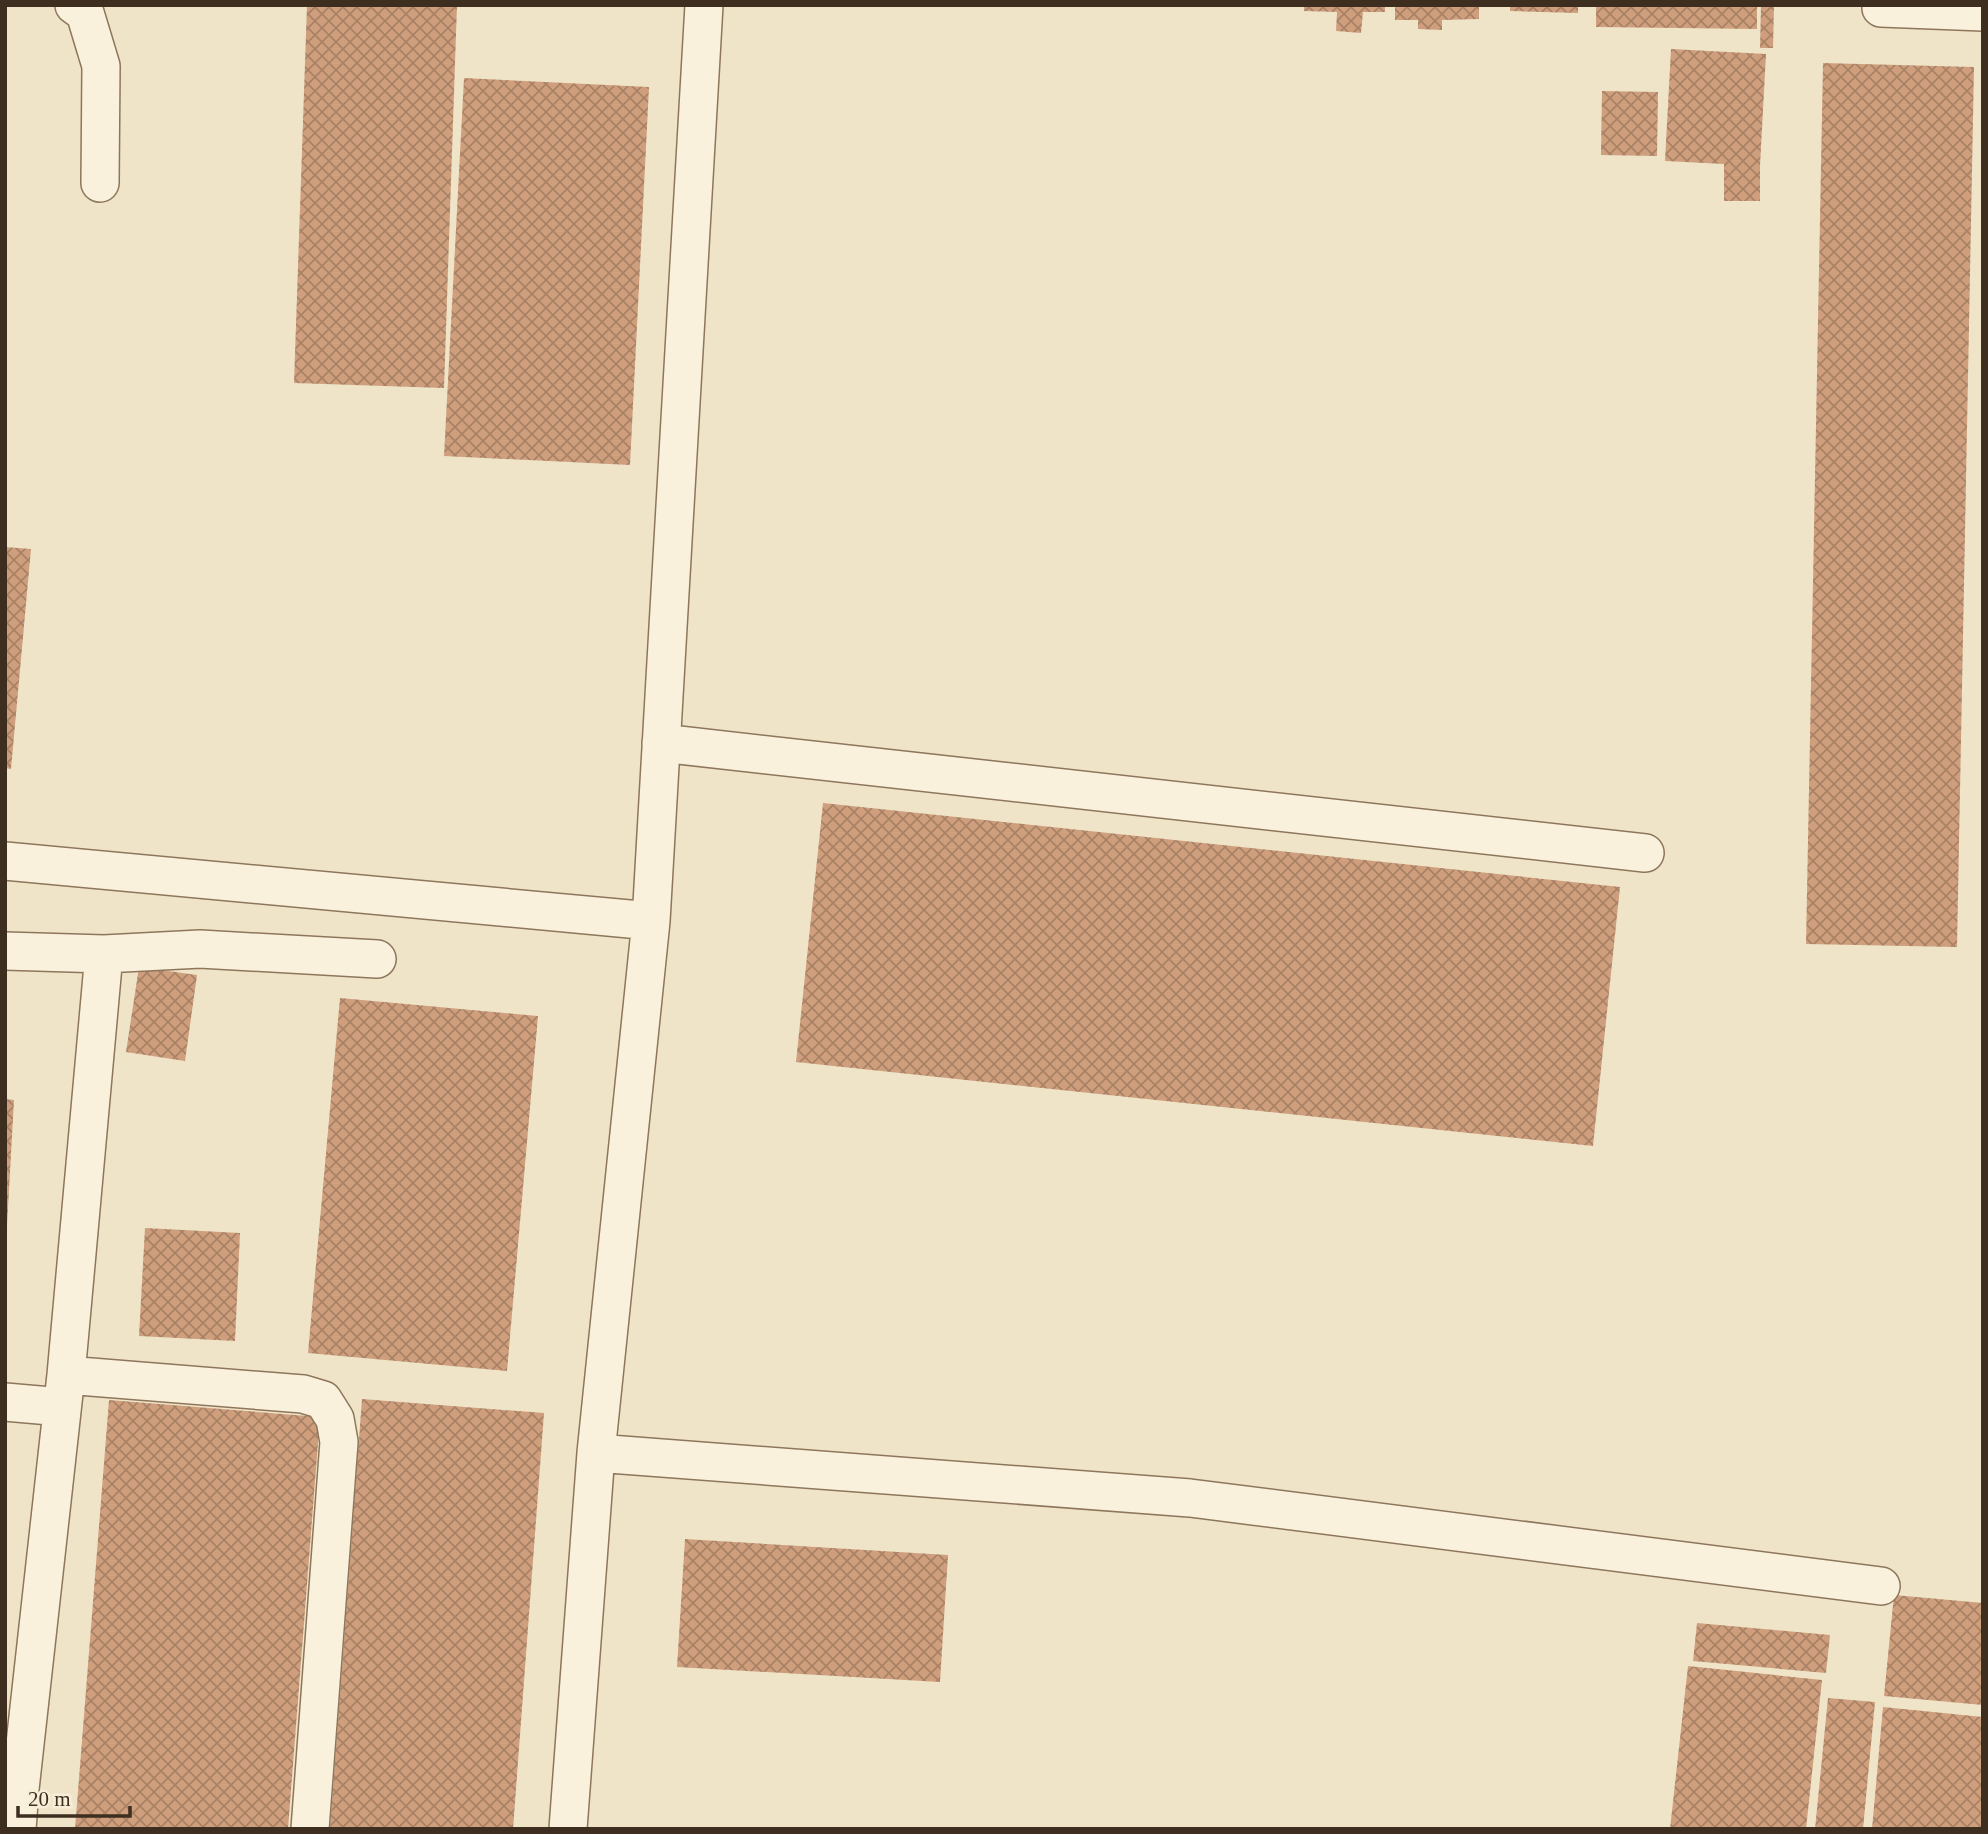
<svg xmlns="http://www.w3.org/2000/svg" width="1988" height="1834" viewBox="0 0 1988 1834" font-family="'Times New Roman',serif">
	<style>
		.building { fill: url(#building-cross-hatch) }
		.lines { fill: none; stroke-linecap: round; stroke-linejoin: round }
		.minor-casing { stroke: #8d765c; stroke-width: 40 }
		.minor { stroke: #faf1dc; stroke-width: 37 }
	</style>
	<defs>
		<pattern id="building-cross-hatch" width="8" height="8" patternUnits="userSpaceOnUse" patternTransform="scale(1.75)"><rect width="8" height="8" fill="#cf9f7d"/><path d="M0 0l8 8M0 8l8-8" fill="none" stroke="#a98266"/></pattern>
	</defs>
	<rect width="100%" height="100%" fill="#f0e4c8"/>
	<path class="building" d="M307,5h150l-13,383 -150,-5z
		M1304,5h81v7h-22l-2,21 -25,-2 1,-19 -33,-1z
		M1395,5h84v14l-37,1v10l-24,-1v-9h-23z
		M1510,5h68v8l-68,-2z
		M1596,5h161v24l-161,-2z
		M1761,5h13l-1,43h-13z
		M1671,49l95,5 -6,112v35h-36v-37l-59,-3z
		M1823,63l151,4 -17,880 -151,-3z
		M464,78l185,9 -19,378 -186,-9z
		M1602,91l56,1 -1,64 -56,-1z
		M5,547l26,2 -20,220 -6,-1z
		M823,803l797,84 -27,259 -797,-84z
		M139,967l58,8 -12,86 -59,-9z
		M340,998l198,18 -31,355 -199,-18z
		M5,1099l9,1 -7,126h-2z
		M145,1228l95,5 -5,108 -96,-5z
		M362,1399l182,14 -31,416h-183z
		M109,1400l211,17 -32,412h-213z
		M685,1539l263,16 -8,127 -263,-15z
		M1894,1595l89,8v102l-99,-9z
		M1697,1623l133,12 -4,38 -133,-12z
		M1688,1666l134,14 -16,149h-136z
		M1828,1698l47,4 -12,127h-48z
		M1883,1707l100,10v112h-111z"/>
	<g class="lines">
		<defs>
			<path id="minor" d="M74,5l11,8 16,53 -1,117
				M1881,8l102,4
				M661,743l984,110
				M5,861l646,60 -55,532 -28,376
				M651,921l53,-916
				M5,951l99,3 96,-5 177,10
				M66,1375l237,19 20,6 12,19 4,23 -29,387
				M5,1402l57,5
				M596,1453l594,45 691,88
				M17,1829l3,-40 46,-414 38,-421"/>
		</defs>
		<use href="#minor" class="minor-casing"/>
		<use href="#minor" class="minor"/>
	</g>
	<rect width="1988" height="1834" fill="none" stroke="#3d2e20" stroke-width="14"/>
	<path d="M18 1806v10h112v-10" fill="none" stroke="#3d2e20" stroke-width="3.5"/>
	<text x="28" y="1806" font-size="21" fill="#3d2e20" stroke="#f7eed8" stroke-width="5" paint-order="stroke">20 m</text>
</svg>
